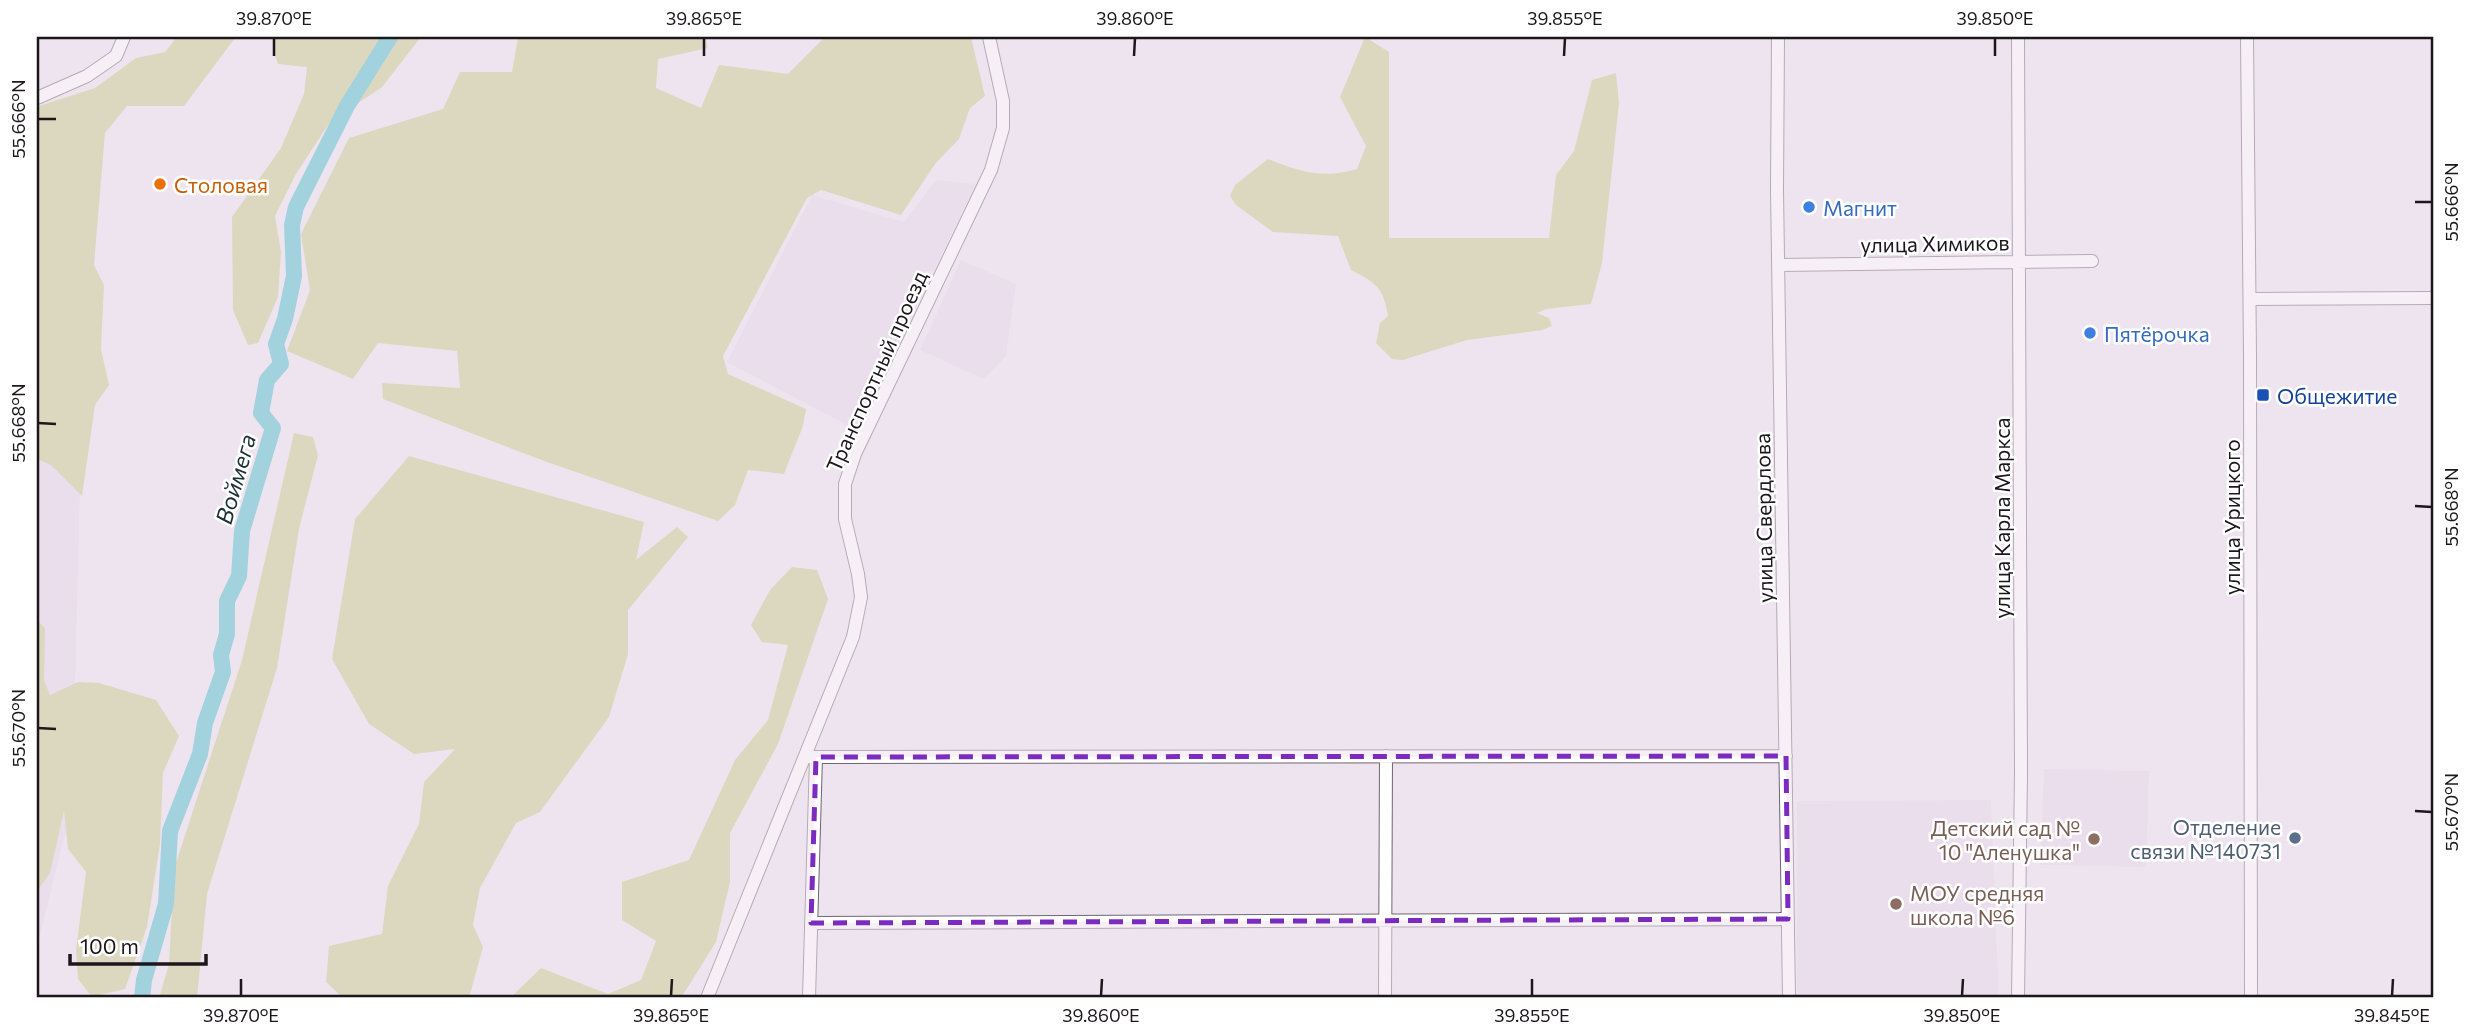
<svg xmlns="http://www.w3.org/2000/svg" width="2471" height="1035" viewBox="0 0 2471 1035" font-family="Commissioner,sans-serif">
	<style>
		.built { fill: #e6d7e8 }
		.green { fill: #c5ca86 }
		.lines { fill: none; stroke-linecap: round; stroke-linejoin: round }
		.river { stroke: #46bcc7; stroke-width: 16 }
		.minor-casing { stroke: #6f6670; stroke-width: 14 }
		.minor { stroke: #fff; stroke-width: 12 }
		.marked { fill: none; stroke: #7b2cbf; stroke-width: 5; stroke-dasharray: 14 9; stroke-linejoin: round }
		.ticks { fill: none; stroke: #1b171b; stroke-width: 2.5 }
		.food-dot { fill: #e8710a; stroke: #fff; stroke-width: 2.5 }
		.shop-dot { fill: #3f7fe0; stroke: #fff; stroke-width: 2.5 }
		.transit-dot { fill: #1a4fb4; stroke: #fff; stroke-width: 2.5 }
		.service-dot { fill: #5c6f8a; stroke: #fff; stroke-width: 2.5 }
		.education-dot { fill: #8d6e63; stroke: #fff; stroke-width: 2.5 }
		.labels { text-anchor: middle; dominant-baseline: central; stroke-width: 5; stroke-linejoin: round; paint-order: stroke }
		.food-label { font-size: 21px; fill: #c56008; stroke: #fff; text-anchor: start }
		.shop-label { font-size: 21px; fill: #366cbe; stroke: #fff; text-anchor: start }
		.street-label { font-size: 21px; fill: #1b171b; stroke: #fff }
		.transit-label { font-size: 21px; fill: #164399; stroke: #fff; text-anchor: start }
		.service-label { font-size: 21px; fill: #4e5e75; stroke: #fff; text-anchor: end }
		.education-label { font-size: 21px; fill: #785e54; stroke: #fff; text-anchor: end }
		.water-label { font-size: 23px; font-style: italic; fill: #1d3134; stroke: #fff }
		.neatline { fill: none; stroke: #1b171b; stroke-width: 2.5 }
		.ticks-label { font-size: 18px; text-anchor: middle; fill: #1b171b }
	</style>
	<rect width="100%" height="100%" fill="#eee4ef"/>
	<path class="built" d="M37,142l49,110 -14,554 -35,142z
		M936,180l40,4 -42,86 -15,2 -25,80 -40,77 -127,-67 85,-167 92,27z
		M961,260l55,24 -10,72 -22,23 -64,-29z
		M2044,769l105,2 -3,96 -106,-2z
		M1991,800l8,198h-202v-197z"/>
	<path class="green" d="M177,37l58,1 -51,68h-57l-22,27 -11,132 10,20 -3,64 8,36 -14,20 -13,91 -31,-31 -14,-6v-355l2,2 56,-18 41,-30 29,-6z
		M275,37h146l-39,50 -52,35 -34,52 -21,42 6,36 -3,45 -20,46 -10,2 -15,-35 -1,-93 49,-69 23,-54 3,-27 -29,-3 -5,-14z
		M518,37h187l3,11 -50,11 -2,29 45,20 18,-43 69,9 37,-37h146l14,59 -15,12 -11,31 -24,25 -34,51 -80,-25 -14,8 -84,158 5,18 78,35 -3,17 -19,48 -36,-4 -13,35 -17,16 -174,-60 -161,-62 -1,-16 78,5 -3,-37 -79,-8 -25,36 -66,-28 23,-61 -9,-56 48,-96 94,-29 17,-37h52z
		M1365,37l24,15v186h160l7,-63 18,-24 18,-71 24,-7 3,30 -17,160 -11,41 -45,5 -9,4 12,5 3,8 -10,4 -75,10 -64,20 -11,-1 -16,-16 4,-20 8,-7c-4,-28 -13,-34 -37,-46l-13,-34 -65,-4 -37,-27 -6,-9 5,-11 33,-26c32,13 55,20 89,10l9,-23 -26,-49z
		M294,433l19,4 5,18 -19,74 -22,139 -70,226 -10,104h-38l10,-34 5,-95 68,-209z
		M409,456l235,66 -8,38 41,-33 11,10 -60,73v44l-19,63 -69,95 -24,11 -36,65 -7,37 10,22 -14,51h-126l-17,-16 3,-36 53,-12 6,-48 31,-62 5,-42 31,-33 -41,5 -45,-30 -37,-65 23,-140z
		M792,567l25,3 11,29 -50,145 -48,89v49l-14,60 -35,56h-171l31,-30 67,26 33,-14 15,-39 -34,-21v-38l67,-22 46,-100 33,-40 20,-75 -26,-3 -11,-17 19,-35z
		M37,620l8,8 -1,52 6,15 28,-13 21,1 57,17 23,36 -16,37 -3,71 -13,83 -22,62 -33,8 -14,-18 -2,-29 10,-78 -18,-23 -4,-38 -14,62 -13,18z"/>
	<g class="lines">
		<path class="river" d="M142,998l2,-18 22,-76 4,-73 30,-77 5,-31 18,-51 -2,-17 6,-21v-33l12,-25 3,-45 31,-103 -12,-15 6,-33 14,-16 -5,-20 9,-25 9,-43 -2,-51 4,-18 51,-101 43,-69"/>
		<defs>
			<path id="minor" d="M1778,37l-1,153 12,808
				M2247,37l3,318 1,643
				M37,98l50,-22 29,-20 8,-19
				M1779,265l313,-4
				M2250,299l184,-1
				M806,757l980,-1
				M811,923l977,-4
				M707,998l146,-361 8,-40 -3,-23 -13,-55v-35l10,-30 136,-284 12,-42v-27l-14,-64
				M809,998l7,-241
				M1385,998l1,-242
				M2018,998l3,-225 -3,-736"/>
		</defs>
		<use href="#minor" class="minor-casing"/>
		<use href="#minor" class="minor"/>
	</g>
	<path d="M0 0H2471V1035H0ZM1786,756l2,163 -977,4 5,-166z" fill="#eee4ef" fill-opacity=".55" fill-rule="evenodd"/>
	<path class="marked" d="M1786,756l2,163 -977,4 5,-166z"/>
	<path class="ticks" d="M274,56v-18M704,56v-18M1134,56l1,-18M1564,56l1,-18M1995,56v-18M38,119h18M2415,202h17M38,423l18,1M2415,506l17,1M38,728l18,1M2415,811l17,1M241,996v-17M671,996l1,-17M1101,996l1,-17M1532,996v-17M1962,996l1,-17M2392,996l1,-17"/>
	<circle class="food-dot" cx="160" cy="184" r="7"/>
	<g class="shop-dot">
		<circle cx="1809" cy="207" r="7"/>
		<circle cx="2090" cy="333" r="7"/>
	</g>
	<rect class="transit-dot" x="2256" y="388" width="14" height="14" rx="3.5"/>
	<circle class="service-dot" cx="2295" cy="838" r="7"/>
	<g class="education-dot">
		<circle cx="2094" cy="839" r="7"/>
		<circle cx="1896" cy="904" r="7"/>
	</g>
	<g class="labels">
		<g class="food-label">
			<text x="174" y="184">Столовая</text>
		</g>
		<g class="shop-label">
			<text x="1823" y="207">Магнит</text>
			<text x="2104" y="333">Пятёрочка</text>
		</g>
		<g class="street-label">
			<text transform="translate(1935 243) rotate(-1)">улица Химиков</text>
			<text transform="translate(876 371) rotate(-66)">Транспортный проезд</text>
			<text transform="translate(2231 517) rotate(-90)">улица Урицкого</text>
			<text transform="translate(1763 518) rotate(-91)">улица Свердлова</text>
			<text transform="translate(2001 518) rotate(-90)">улица Карла Маркса</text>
		</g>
		<g class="transit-label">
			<text x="2277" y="395">Общежитие</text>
		</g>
		<g class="service-label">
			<text x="2281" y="826">Отделение<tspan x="2281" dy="24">связи №140731</tspan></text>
		</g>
		<g class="education-label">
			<text x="2080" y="827">Детский сад №<tspan x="2080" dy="24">10 "Аленушка"</tspan></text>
			<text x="1910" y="892" text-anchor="start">МОУ средняя<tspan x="1910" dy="24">школа №6</tspan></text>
		</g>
		<g class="water-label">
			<text transform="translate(235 479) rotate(-74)">Воймега</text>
		</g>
	</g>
	<rect width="2471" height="1035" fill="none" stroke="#ffffff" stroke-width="77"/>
	<path d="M70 954v10h136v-10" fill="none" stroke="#1b171b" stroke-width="3.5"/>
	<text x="80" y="954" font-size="21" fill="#1b171b" stroke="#ffffff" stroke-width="5" paint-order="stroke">100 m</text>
	<rect x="38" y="38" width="2394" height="958" class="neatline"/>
	<g class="ticks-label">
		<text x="274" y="25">39.870°E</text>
		<text x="704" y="25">39.865°E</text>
		<text x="1135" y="25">39.860°E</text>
		<text x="1565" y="25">39.855°E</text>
		<text x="1995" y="25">39.850°E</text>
		<text transform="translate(19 119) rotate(-90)" y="6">55.666°N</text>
		<text transform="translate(2452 202) rotate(-90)" y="6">55.666°N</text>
		<text transform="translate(19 423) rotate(-90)" y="6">55.668°N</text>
		<text transform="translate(2452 507) rotate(-90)" y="6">55.668°N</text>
		<text transform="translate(19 728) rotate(-90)" y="6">55.670°N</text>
		<text transform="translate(2452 812) rotate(-90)" y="6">55.670°N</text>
		<text x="241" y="1022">39.870°E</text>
		<text x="671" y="1022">39.865°E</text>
		<text x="1101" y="1022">39.860°E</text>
		<text x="1532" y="1022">39.855°E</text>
		<text x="1962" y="1022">39.850°E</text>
		<text x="2392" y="1022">39.845°E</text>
	</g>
</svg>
